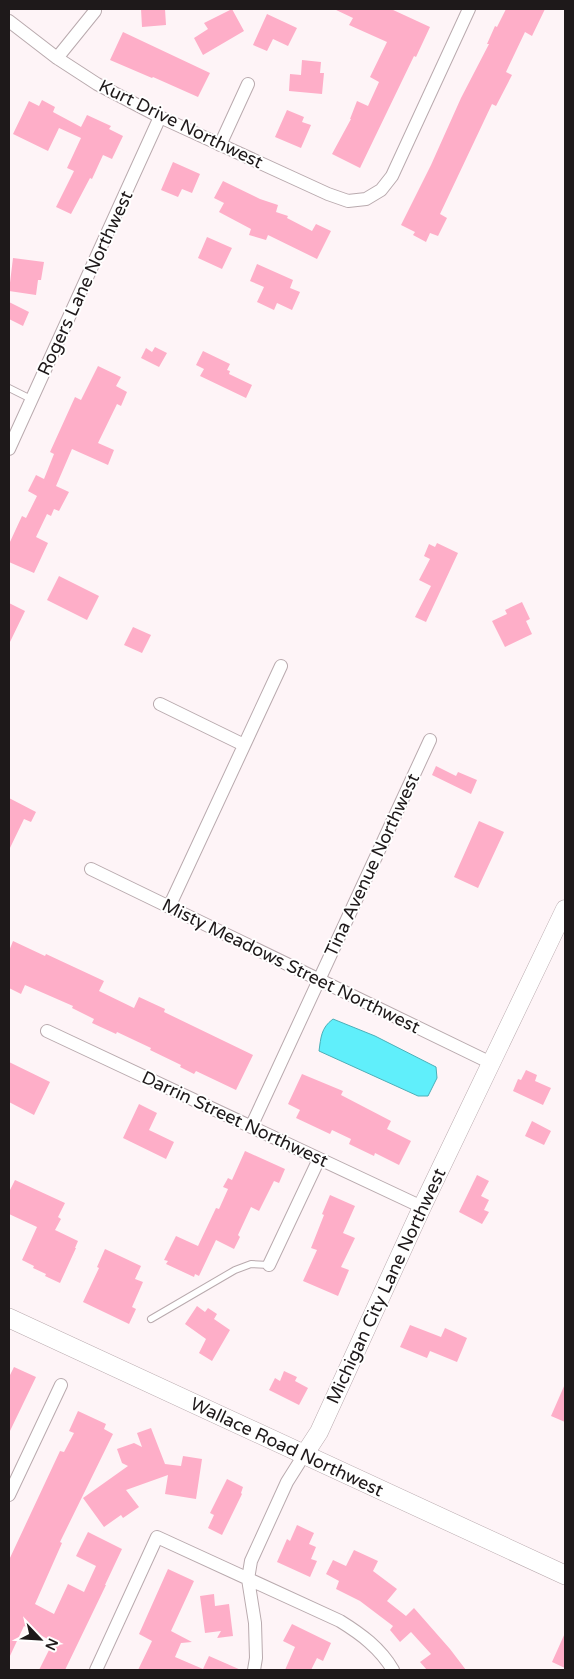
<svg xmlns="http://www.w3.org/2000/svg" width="574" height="1679" viewBox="0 0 574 1679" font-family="'Varela Round',sans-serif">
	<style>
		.water { fill: #60effb; stroke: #4cafb8 }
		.building { fill: #feaec8 }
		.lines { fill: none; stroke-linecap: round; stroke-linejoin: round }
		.lane-casing { stroke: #b9aaae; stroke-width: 8 }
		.street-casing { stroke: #b9aaae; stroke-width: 14 }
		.secondary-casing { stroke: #b9aaae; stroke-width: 19 }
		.primary-casing { stroke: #b9aaae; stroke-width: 20 }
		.lane { stroke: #fff; stroke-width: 6 }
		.street { stroke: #fff; stroke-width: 12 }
		.secondary { stroke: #fff; stroke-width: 18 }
		.primary { stroke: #fff; stroke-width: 19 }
		.labels { text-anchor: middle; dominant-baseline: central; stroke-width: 4; stroke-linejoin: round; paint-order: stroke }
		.street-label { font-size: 18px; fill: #1e191a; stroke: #fff }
	</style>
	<rect width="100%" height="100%" fill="#fef4f7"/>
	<path class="water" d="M333,1019l42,17 61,31 1,11 -9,18h-10l-99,-45c2,-14 2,-23 14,-32z"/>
	<path class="building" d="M141,9h24l1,16 -24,2z
		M232,9l12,22 -41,24 -9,-17 14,-9 -4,-6z
		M334,9h57l39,18 -14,30 -2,-1 -54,112 -28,-14 19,-35h-1l7,-18 11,5 6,-13 5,-11 -9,-5 17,-35 -38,-17 4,-7z
		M506,9h39l-13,27 -7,-4 -19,40 6,3 -16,31 -4,-2 -52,110 7,4 -9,18 -8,-3 -4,9 -13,-7 2,-3 -14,-7 30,-60 30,-67 28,-54h-2l8,-18 2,1z
		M267,14l30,14 -9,18 -15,-7 -6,12 -14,-6z
		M123,32l87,41 -12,24 -45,-20 -1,1 -42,-18z
		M302,60l19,2 -1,11h4l-2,21 -33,-3 1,-17 11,1z
		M42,100l13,7 -2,5 28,15 6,-12 24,11 -2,3 14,7 -11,23 -9,-4 -11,24 -2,-1 -19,36 -15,-7 18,-36 -7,-3 14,-30 -22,-10 -11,23 -35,-17 16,-33 10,5z
		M287,110l17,7 -2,5 9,3 -10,23 -26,-11z
		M173,162l27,12 -8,19 -10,-4 -4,8 -17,-7z
		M223,181l37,18 18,6 -2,7 12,4 -1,2 25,13 4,-7 15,7 -14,28 -49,-24 -2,5 -17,-5 2,-6 -32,-17 5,-9 -10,-5z
		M207,237l25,11 -10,21 -24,-11z
		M13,258l31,4 -3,18h-3l-2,15 -27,-4z
		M257,264l36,16 -3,8 10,4 -8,18 -15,-7 -3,7 -17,-8 7,-15 -14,-6z
		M9,302l20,10 -6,14 -14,-7z
		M155,347l12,6 -8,14 -18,-9 5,-10 6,4z
		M203,351l27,13 -3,6 3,1 -1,3 23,11 -6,13 -46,-22 4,-7 -8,-4z
		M98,366l23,11 -5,9 11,6 -6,14 -4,-2 -19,39 16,7 -6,15 -36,-16 -16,37 13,6 -10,19 -5,-2 -3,7 -4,-2 -11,23 12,6 -14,30 -25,-11v-18l13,-28 4,2 11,-22 -9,-5 8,-16 8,4 10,-25 -4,-2 25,-55 6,3z
		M437,543l21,10 -32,69 -11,-5 16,-31 -12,-6 11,-21 -6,-3 5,-12 6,3z
		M59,576l40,20 -12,24 -40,-20z
		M522,602l8,17 -4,2 6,13 -27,13 -13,-26 15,-7 -2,-4z
		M9,603l16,8 -16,33z
		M133,627l18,8 -9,18 -18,-8z
		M436,766l20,10 2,-4 19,8 -6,14 -39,-19z
		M9,798l27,14 -5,10 -7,-3 -15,31z
		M479,821l25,11 -26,56 -24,-11z
		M13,941l32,15 1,-2 58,27 -5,10 35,17 5,-11 26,12 -1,3 89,43 -17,35 -40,-19 -2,3 -14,-7 1,-2 -31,-15 1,-2 -34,-16 -1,2 -24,-11 2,-4 -22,-11 1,-2 -48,-21 -4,9 -12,-6v-37z
		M9,1062l41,20 -16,33 -25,-13z
		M526,1070l11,5 -2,6 16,7 -8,17 -30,-14 5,-12 3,1z
		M302,1074l41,17 -2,4 50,26 -4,8 24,12 -12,24 -24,-12 -1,3 -25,-12 2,-5 -19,-9 -2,4 -34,-16 4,-8 -12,-6z
		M139,1104l18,9 -8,17 25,12 -8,17 -43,-21z
		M532,1121l19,10 -7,14 -19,-9z
		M245,1151l40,18 -6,14 -5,-2 -15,30 -8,-4 -13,28 2,2 -6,12 -18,-9 -17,36 -4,-2 -1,3 -28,-13 2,-3 -4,-1 12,-24 22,10 18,-38 3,1 9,-20 -5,-2 5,-9 4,2z
		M477,1175l12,6 -8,15 8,4 -5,10 5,2 -7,12 -23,-12z
		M15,1180l50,23 -7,14 3,2 -6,11 23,11 -3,7h1l-16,35 -15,-7 1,-2 -13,-6 1,-2 -12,-6 15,-33 -28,-13v-22z
		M330,1195l25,11 -12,27 12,5 -14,29 8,3 -11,26 -35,-15 14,-31 -6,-2 13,-33 -2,-1z
		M105,1249l36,17 -6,13 8,3 -11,25 4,2 -7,15 -46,-22 16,-34 -2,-1z
		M197,1306l8,6 3,-4 9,6 -3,5 16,11 -18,31 -13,-8 7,-14 -21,-15z
		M410,1325l31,12 4,-9 22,10 -10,24 -27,-11 -3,7 -27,-11z
		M14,1367l22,10 -27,56v-56z
		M284,1371l13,6 -2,4 13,7 -9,17 -30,-15 6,-12 5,3z
		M565,1384v38l-14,-6z
		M78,1411l28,13 -2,5 9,5 -53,108 2,1 -27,61 19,10 14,-30 16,8 12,-26 -20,-10 12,-24 34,17 -17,36h1l-41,85h-26l14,-28 -29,-16 -15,32v-98l51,-109 4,1 10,-19 -5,-2z
		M151,1428l14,36 16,2 2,-10 19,3 -6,40 -31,-5 3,-19 -42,15 13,17 -16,11 -2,-3 -17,12 -21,-29 45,-32 -6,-3 -5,-14 17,-6 8,4 -5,-14z
		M227,1479l16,8 -2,6 1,1 -20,41 -14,-7 6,-13 -4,-2z
		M297,1525l17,8 -5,11 7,3 -5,12 6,2 -7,16 -33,-15 10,-23 3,2z
		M354,1550l24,11 -5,10 24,18 -10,12 19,15 8,-8 36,41 16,21h-39l-7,-8 11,-8 -20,-22 -11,10 -10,-12 3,-4 -33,-25 -24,-12 3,-8 -13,-7 7,-14 13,6z
		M168,1569l26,12 -23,50 21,11 -11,1 -6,14 28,12 6,-13 32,14h-103l14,-29 -13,-7z
		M214,1594l1,12 14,-2 4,32 -16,2 4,-7 -16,2 -5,-37z
		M292,1624l39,19 -8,18 -6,-3 -6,12h-26l10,-23 -12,-6z
		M565,1633v35l-13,-6z"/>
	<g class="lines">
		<defs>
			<path id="lane" d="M9,388l22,11
				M151,1319l84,-49 16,-6 18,1"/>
			<path id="street" d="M9,21l48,37 40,26 63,33 168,77 20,7 18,-2 15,-9 11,-14 77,-167
				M57,58l38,-47
				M220,145l28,-61
				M9,449l151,-332
				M160,704l84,41
				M91,869l400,194
				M169,907l112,-241
				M47,1031l375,176
				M251,1127l179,-387
				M269,1265l50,-106
				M9,1495l52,-110
				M96,1670l61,-133 183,84c21,13 40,27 53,49
				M254,1670l2,-12 -1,-35 -7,-44 3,-18 36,-79 17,-27"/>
			<path id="secondary" d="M304,1455l15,-23 103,-225 143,-298"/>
			<path id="primary" d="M9,1318l556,257"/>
		</defs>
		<use href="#lane" class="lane-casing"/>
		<use href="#street" class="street-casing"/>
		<use href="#secondary" class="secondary-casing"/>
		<use href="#primary" class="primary-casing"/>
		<use href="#lane" class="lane"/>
		<use href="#street" class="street"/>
		<use href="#secondary" class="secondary"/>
		<use href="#primary" class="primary"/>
	</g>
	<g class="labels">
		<g class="street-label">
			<text transform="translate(181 124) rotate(26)">Kurt Drive Northwest</text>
			<text transform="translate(85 283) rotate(-65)">Rogers Lane Northwest</text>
			<text transform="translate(372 865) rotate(-65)">Tina Avenue Northwest</text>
			<text transform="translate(291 966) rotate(26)">Misty Meadows Street Northwest</text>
			<text transform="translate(235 1119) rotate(25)">Darrin Street Northwest</text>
			<text transform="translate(386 1286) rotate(-65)">Michigan City Lane Northwest</text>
			<text transform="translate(287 1447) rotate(25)">Wallace Road Northwest</text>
		</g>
	</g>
	<rect width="574" height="1679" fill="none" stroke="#1e191a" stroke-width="20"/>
	<g transform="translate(40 1639) rotate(115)" stroke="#ffffff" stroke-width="4" paint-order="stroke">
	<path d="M0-4L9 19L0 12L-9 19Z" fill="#1e191a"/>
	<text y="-8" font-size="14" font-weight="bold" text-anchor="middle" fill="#1e191a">N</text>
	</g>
</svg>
